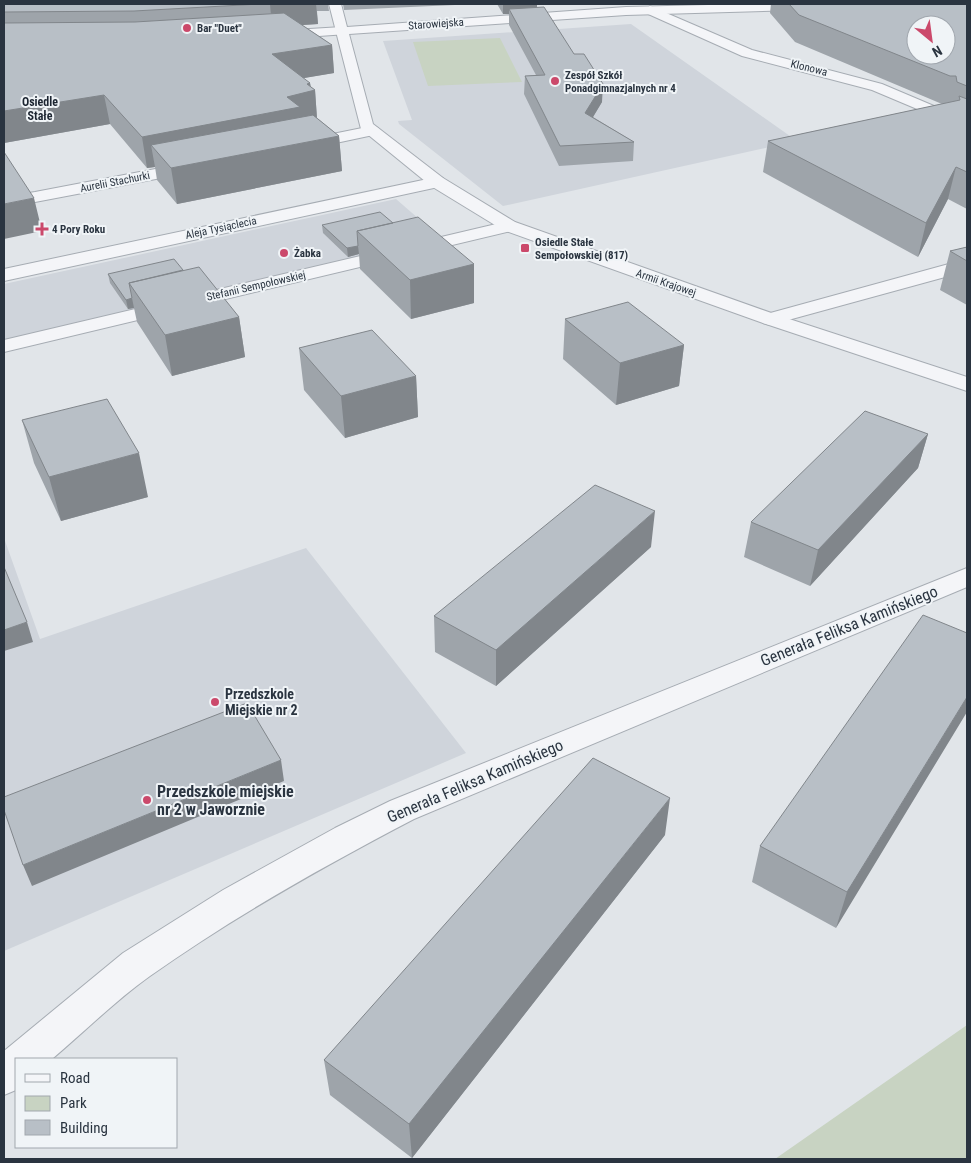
<svg xmlns="http://www.w3.org/2000/svg" width="971" height="1163" viewBox="0 0 971 1163" font-family="'Roboto Condensed',sans-serif">
	<style>
		.built { fill: #cfd4db }
		.green { fill: #c8d3c2 }
		.lines { fill: none; stroke-linecap: round; stroke-linejoin: round }
		.minor-casing { stroke: #a6acb3; stroke-width: 2 }
		.tertiary-casing { stroke: #a6acb3; stroke-width: 2 }
		.minor { fill: #f4f5f8; fill-rule: evenodd }
		.tertiary { fill: #f4f5f8; fill-rule: evenodd }
		.wall { fill: #9ea4aa }
		.shaded-wall { fill: #81868b }
		.building { fill: #b8bfc6; stroke: #81868b; fill-rule: evenodd }
		.poi-dot { fill: #cb496b; stroke: #f0f4f7; stroke-width: 2 }
		.labels { text-anchor: middle; dominant-baseline: central; stroke-width: 4; stroke-linejoin: round; paint-order: stroke }
		.far-street-label { font-size: 11px; fill: #2a3440; stroke: #f0f4f7 }
		.far-poi-label { font-size: 11px; font-weight: bold; fill: #2a3440; stroke: #f0f4f7; text-anchor: start }
		.far-neighbourhood-label { font-size: 12px; font-weight: bold; fill: #1c2531; stroke: #f0f4f7 }
		.poi-label { font-size: 14px; font-weight: bold; fill: #2a3440; stroke: #f0f4f7; text-anchor: start }
		.near-street-label { font-size: 16px; fill: #2a3440; stroke: #f0f4f7 }
		.near-poi-label { font-size: 16px; font-weight: bold; fill: #2a3440; stroke: #f0f4f7; text-anchor: start }
	</style>
	<rect width="100%" height="100%" fill="#e1e5e9"/>
	<path class="built" d="M631,24l166,117 -294,65 -104,-82 -1,-3 14,-1 -29,-79z
		M396,199l46,40 -438,101v-56z
		M4,538l36,101 266,-91 160,205 -462,198z"/>
	<path class="green" d="M500,38l22,44 -94,4 -15,-44z
		M967,1025v134h-192z"/>
	<g class="lines">
		<defs>
			<path id="minor" d="M650,6l102,44 130,34 85,36v10l-95,-40 -130,-34 -96,-43 -2,-3z
				M342,27l5,1 2,3 -2,3 -70,5 -7,-4 7,-4z
				M372,126l6,2 2,3 -2,3 -75,16 -6,-2 -2,-3 2,-3 6,-2z
				M192,162l6,1 2,4 -2,4 -163,31 -6,-1 -3,-4 3,-4 6,-1z
				M437,177l6,1 2,4 -2,4 -439,95v-12z
				M509,221l6,1 3,4 -3,4 -511,122v-12z
				M967,259v12l-197,54 -7,-2 -3,-4 3,-4z
				M967,568v19l-553,232c-90,47 -181,98 -264,157 -34,24 -66,56 -98,83h-36v31l-12,5v-44l119,-98 100,-63 112,-62 55,-27z"/>
			<path id="tertiary" d="M329,4h12l6,23 279,-20 123,-3h126l-6,4 -243,7 -277,19 24,90 70,54 72,44 262,93 190,62v14l-204,-68 -260,-93 -72,-44 -70,-57z"/>
		</defs>
		<use href="#minor" class="minor-casing"/>
		<use href="#tertiary" class="tertiary-casing"/>
		<use href="#minor" class="minor"/>
		<use href="#tertiary" class="tertiary"/>
	</g>
	<path class="wall" d="M4,4h324l1,7h-12l1,13 -16,1 30,20 2,28 -31,5 7,5 1,4 4,3 2,28 22,18 3,35 -165,33 -20,-24 -2,-13 -8,1 -37,-44 -106,19z
		M343,4h134l-133,6z
		M497,4h40v3l65,95 -9,15 41,25 -1,19 -74,5 -35,-72 1,-18 11,-1 -27,-50v-11h-6z
		M771,4h196v205l-19,-10 -30,58 -155,-85 5,-31 174,-37 -147,-62 -25,-29z
		M393,223l81,41v39l-63,16 -51,-50 -1,-15 -11,3 -25,-24 -1,-8z
		M967,247v58l-27,-15 10,-39z
		M183,270l56,47 6,40 -73,19 -35,-54 -3,-14 -6,1 -18,-26 -2,-9z
		M565,319l119,26 -5,41 -63,19 -53,-46z
		M299,348l117,28 2,41 -73,21 -41,-48z
		M22,420l126,77 -87,24 -27,-58z
		M928,434l-10,34 -108,118 -66,-29 7,-35z
		M651,547l-155,139 -61,-34 -1,-36z
		M967,633l-131,295 -84,-46 8,-36z
		M665,835l-253,323 -82,-63 -6,-35z"/>
	<path class="shaded-wall" d="M270,4h46l2,20 -46,3z
		M503,4h34v8l-28,-3v5h-6z
		M332,45l2,28 -59,10 -3,-29z
		M310,83l1,8 4,-1 2,29 -166,26 4,22 -8,1 -5,-31 145,-40 20,-13z
		M603,84l-1,18 -18,30 1,-19z
		M104,95l6,29 -106,19v-32z
		M339,136l3,35 -165,33 -6,-36z
		M956,167l-8,32 -30,58 8,-34z
		M34,198l8,33 -38,8v-35z
		M358,246l1,8 -11,3 -1,-9z
		M474,264v39l-63,16 -1,-39z
		M132,298l2,10 -6,1 -2,-9z
		M239,317l6,40 -73,19 -7,-41z
		M684,345l-5,41 -63,19 4,-42z
		M416,376l2,41 -73,21 -4,-42z
		M928,434l-10,34 -108,118 8,-36z
		M139,453l9,44 -87,24 -12,-44z
		M655,511l-4,36 -155,139v-36z
		M27,622l6,20 -29,9v-21z
		M967,697v15l-131,216 11,-36z
		M281,760l3,21 -252,105 -9,-21z
		M670,798l-5,37 -253,323 -3,-34z"/>
	<path class="building" d="M4,4h256l-126,7 -130,1z
		M789,4h178v82l-10,-4 -1,-6h-6l-151,-61zM916,25h30v30h-30z
		M544,7l30,47h10l19,30 -18,29 49,29 -74,4 -35,-70 20,-1 -36,-66z
		M284,13l48,32 -60,9 38,29 -3,1 8,6 -28,7 13,10 -158,30 -38,-42 -100,16v-88l131,-1z
		M959,96l8,3v73l-11,-5 -30,56 -158,-82 192,-41z
		M313,115l26,21 -168,32 -20,-23z
		M4,152l30,46 -30,6z
		M380,212l13,11 -36,8 1,15 -11,2 -25,-23z
		M418,217l56,47 -64,16 -53,-49z
		M967,247v14l-17,-10z
		M174,259l9,11 -54,13 3,15 -6,2 -18,-26z
		M199,267l40,50 -74,18 -36,-52z
		M628,302l56,43 -64,18 -55,-44z
		M372,330l44,46 -75,20 -42,-48z
		M107,399l32,54 -90,24 -27,-57z
		M865,411l63,23 -110,116 -67,-28z
		M595,485l60,26 -159,139 -62,-34z
		M4,567l23,55 -23,8z
		M923,615l44,18v64l-120,195 -87,-46z
		M247,703l34,57 -258,105 -19,-55v-13z
		M593,758l77,40 -261,326 -85,-64z"/>
	<g class="poi-dot">
		<circle cx="187" cy="28" r="5"/>
		<circle cx="555" cy="81" r="5"/>
		<path d="M39.5 221.5h5v5h5v5h-5v5h-5v-5h-5v-5h5z"/>
		<rect x="520" y="243" width="10" height="10" rx="2.5"/>
		<circle cx="284" cy="253" r="5"/>
		<circle cx="215" cy="702" r="5"/>
		<circle cx="147" cy="800" r="5"/>
	</g>
	<g class="labels">
		<g class="far-street-label">
			<text transform="translate(436 24) rotate(-4)">Starowiejska</text>
			<text transform="translate(809 68) rotate(14)">Klonowa</text>
			<text transform="translate(115 182) rotate(-11)">Aurelii Stachurki</text>
			<text transform="translate(221 228) rotate(-12)">Aleja Tysiąclecia</text>
			<text transform="translate(666 283) rotate(19)">Armii Krajowej</text>
			<text transform="translate(256 286) rotate(-13)">Stefanii Sempołowskiej</text>
		</g>
		<g class="far-poi-label">
			<text x="197" y="28">Bar "Duet"</text>
			<text x="565" y="75">Zespół Szkół<tspan x="565" dy="13">Ponadgimnazjalnych nr 4</tspan></text>
			<text x="52" y="229">4 Pory Roku</text>
			<text x="535" y="242">Osiedle Stałe<tspan x="535" dy="13">Sempołowskiej (817)</tspan></text>
			<text x="294" y="253">Żabka</text>
		</g>
		<g class="far-neighbourhood-label">
			<text x="40" y="102">Osiedle<tspan x="40" dy="14">Stałe</tspan></text>
		</g>
		<g class="poi-label">
			<text x="225" y="694">Przedszkole<tspan x="225" dy="16">Miejskie nr 2</tspan></text>
		</g>
		<g class="near-street-label">
			<text transform="translate(849 626) rotate(-22)">Generała Feliksa Kamińskiego</text>
			<text transform="translate(475 781) rotate(-23)">Generała Feliksa Kamińskiego</text>
		</g>
		<g class="near-poi-label">
			<text x="157" y="791">Przedszkole miejskie<tspan x="157" dy="18">nr 2 w Jaworznie</tspan></text>
		</g>
	</g>
	<rect width="971" height="1163" fill="none" stroke="#2a3440" stroke-width="10"/>
	<rect x="15" y="1058" width="162" height="90" fill="#f0f4f7" stroke="#a1a7ae"/>
	<rect x="25" y="1074" width="25" height="8" fill="#f4f5f8" stroke="#a1a7ae"/>
	<text x="60" y="1083" font-size="15" fill="#2a3440">Road</text>
	<rect x="25" y="1096" width="25" height="15" fill="#c8d3c2" stroke="#a1a7ae"/>
	<text x="60" y="1108" font-size="15" fill="#2a3440">Park</text>
	<rect x="25" y="1120" width="25" height="15" fill="#b8bfc6" stroke="#a1a7ae"/>
	<text x="60" y="1133" font-size="15" fill="#2a3440">Building</text>
	<g transform="translate(931 40) rotate(151)"><circle r="24" fill="#f0f4f7" stroke="#a1a7ae"/>
	<path d="M0-4L9 19L0 12L-9 19Z" fill="#cb496b"/>
	<text y="-8" font-size="14" font-weight="bold" text-anchor="middle" fill="#2a3440">N</text>
	</g>
</svg>
